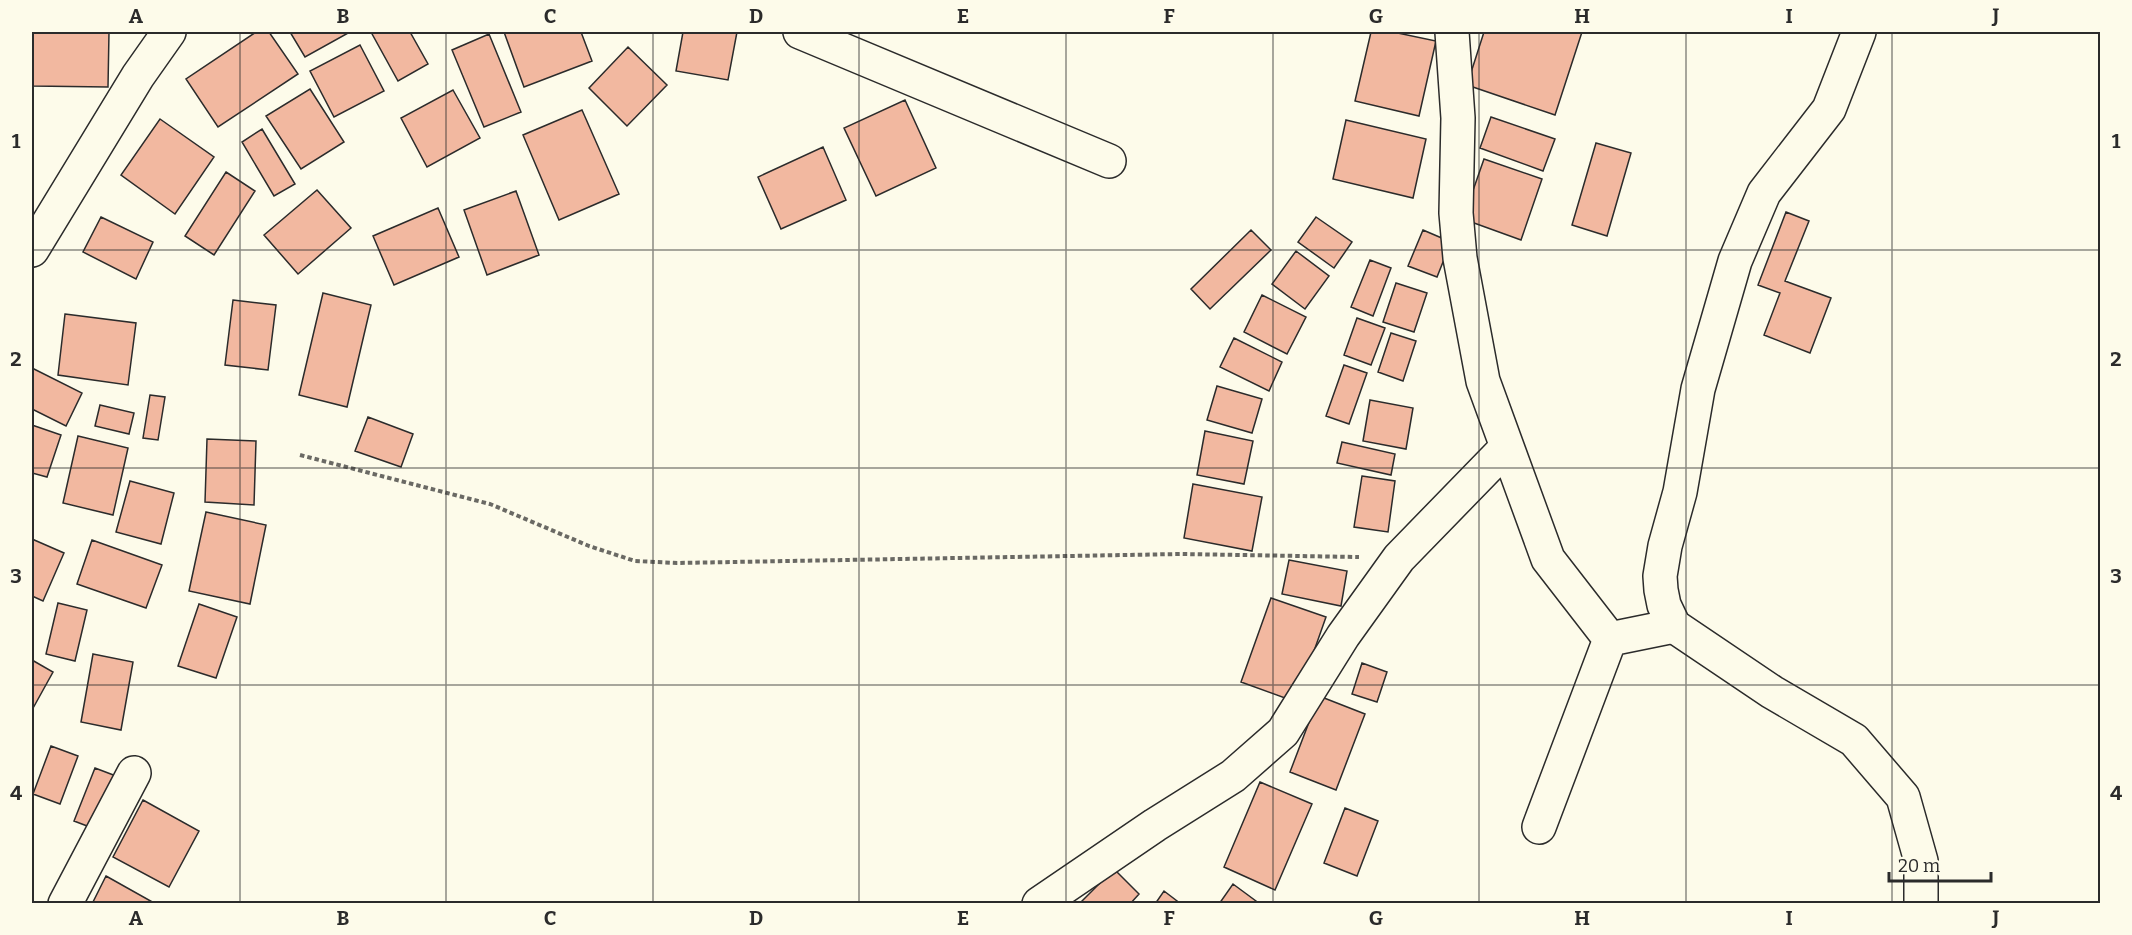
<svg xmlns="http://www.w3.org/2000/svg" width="2132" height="935" viewBox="0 0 2132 935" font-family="Bitter,serif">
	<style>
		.building { fill: #f2b8a0; stroke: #2b2b2b; stroke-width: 1.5 }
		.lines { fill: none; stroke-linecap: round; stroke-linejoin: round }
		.minor-casing { stroke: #2b2b2b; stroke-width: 36 }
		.major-casing { stroke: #2b2b2b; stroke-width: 36 }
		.path { stroke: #6a6964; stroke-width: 4; stroke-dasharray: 4.5 3; stroke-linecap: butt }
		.minor { stroke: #fdfbea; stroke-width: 33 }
		.major { stroke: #fdfbea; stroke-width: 33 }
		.grid { fill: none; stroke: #2b2b2b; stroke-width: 1.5; stroke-opacity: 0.55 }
		.neatline { fill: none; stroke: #2b2b2b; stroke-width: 2 }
		.grid-label { font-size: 20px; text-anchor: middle; font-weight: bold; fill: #2b2b2b }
	</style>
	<rect width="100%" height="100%" fill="#fdfbea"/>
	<path class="building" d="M32,32h77l-1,55 -76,-1z
		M256,32h13l29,42 -80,53 -32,-48z
		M290,32h60l-45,25z
		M371,32h39l18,32 -30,17z
		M504,32h77l11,29 -68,26z
		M683,32h54l-9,48 -52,-9z
		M1371,32h22l43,9 -17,75 -64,-15z
		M1484,32h98l-27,83 -88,-30z
		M489,34l32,78 -37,15 -32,-77z
		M360,45l24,46 -50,26 -24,-46z
		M628,47l39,38 -40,41 -38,-38z
		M310,89l34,53 -43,27 -35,-53z
		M453,90l27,48 -53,29 -26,-49z
		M905,100l31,68 -60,28 -32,-68z
		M582,110l37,84 -60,26 -36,-85z
		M1491,117l64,22 -12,32 -63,-23z
		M160,119l54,38 -39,57 -54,-39z
		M1346,120l80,19 -13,59 -80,-19z
		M262,129l33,55 -21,12 -32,-54z
		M1596,143l35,10 -24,83 -35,-11z
		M823,147l23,53 -65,29 -23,-52z
		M1484,159l58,20 -21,61 -58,-21z
		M226,172l29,19 -41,64 -29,-19z
		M317,190l34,38 -53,46 -34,-39z
		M516,191l23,64 -52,20 -23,-65z
		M438,208l21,49 -65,28 -21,-49z
		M1786,212l23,9 -24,60 46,17 -21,55 -46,-18 16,-42 -22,-8z
		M101,217l52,25 -17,37 -53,-27z
		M1316,217l36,25 -18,26 -36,-26z
		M1251,230l20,20 -61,59 -19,-20z
		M1423,230l28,12 -14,35 -29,-11z
		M1296,251l33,25 -24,33 -33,-25z
		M1370,260l21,8 -18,48 -22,-9z
		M1396,283l31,10 -13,39 -31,-10z
		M323,293l48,12 -24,102 -48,-12z
		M1262,295l44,22 -19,37 -43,-22z
		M233,300l43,5 -8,65 -43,-5z
		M65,314l71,9 -8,62 -70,-10z
		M1357,318l28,10 -14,37 -27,-10z
		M1391,333l25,8 -13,40 -25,-9z
		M1234,338l48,24 -13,29 -49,-24z
		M1344,365l23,8 -18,51 -23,-8z
		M32,368l50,25 -16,33 -34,-17z
		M1217,386l45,13 -10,34 -45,-13z
		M150,395l15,2 -7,43 -15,-2z
		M1370,400l43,8 -7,41 -43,-8z
		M100,405l34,8 -5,21 -34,-8z
		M368,417l45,17 -12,33 -46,-16z
		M32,425l29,10 -14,42 -15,-4z
		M1205,431l48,10 -9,43 -47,-9z
		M78,436l50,12 -15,67 -50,-12z
		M207,439l49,2 -2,64 -49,-3z
		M1342,442l53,12 -4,21 -54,-12z
		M1362,476l33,5 -7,51 -34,-5z
		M130,481l44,12 -13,51 -45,-12z
		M1193,484l69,13 -10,54 -68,-13z
		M206,512l60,13 -16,79 -61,-13z
		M32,539l32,14 -21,48 -11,-5z
		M92,540l70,25 -16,43 -69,-24z
		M1289,560l58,11 -6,35 -59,-12z
		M1271,598l55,19 -30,85 -55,-20z
		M58,603l29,7 -12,51 -29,-7z
		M199,604l38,13 -21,61 -38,-12z
		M93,654l40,8 -12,68 -40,-8z
		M32,660l21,12 -21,38z
		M1362,663l25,9 -10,30 -25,-8z
		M1319,696l46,18 -29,76 -46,-18z
		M51,746l27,10 -18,48 -27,-10z
		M95,768l21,8 -21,53 -21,-8z
		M1260,782l52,22 -37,86 -51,-23z
		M143,800l56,31 -30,56 -56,-30z
		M1345,808l33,13 -21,55 -33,-13z
		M1114,869l25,25 -9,10 -50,-1z
		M106,876l50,28h-64z
		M1233,884l27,20h-41z
		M1164,891l17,13h-26z"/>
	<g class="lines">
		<defs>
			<path id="minor" d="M800,32l309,129
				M1452,32l6,86 -2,95 4,45 23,123 65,178 62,80 64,-13
				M32,250l106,-174 31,-44
				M1539,827l71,-188
				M65,904l69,-131
				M1039,904l116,-79 78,-49 50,-44 60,-96 56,-78 108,-111"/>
			<path id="major" d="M1859,32l-30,77 -65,84 -29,68 -37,128 -18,103 -15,54 -5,30 1,14 3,15 10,21 98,66 82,48 49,57 18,64v43"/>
		</defs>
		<use href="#minor" class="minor-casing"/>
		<use href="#major" class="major-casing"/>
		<path class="path" d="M300,455l190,49 99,42 46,15 42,2 504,-9 178,3"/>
		<use href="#minor" class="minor"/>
		<use href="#major" class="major"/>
	</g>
	<path class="grid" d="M240,32v872M446,32v872M653,32v872M859,32v872M1066,32v872M1273,32v872M1479,32v872M1686,32v872M1892,32v872M32,250h2068M32,468h2068M32,685h2068"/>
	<rect width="2132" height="935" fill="none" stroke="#fdfbea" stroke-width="66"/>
	<path d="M1889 872v9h102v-9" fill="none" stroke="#2b2b2b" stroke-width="3"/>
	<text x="1898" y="872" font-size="18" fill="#2b2b2b" stroke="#fdfbea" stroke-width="4.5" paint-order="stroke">20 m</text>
	<rect x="33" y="33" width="2066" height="869" class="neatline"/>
	<g class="grid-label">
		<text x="136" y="23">A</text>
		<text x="343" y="23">B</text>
		<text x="550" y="23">C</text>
		<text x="756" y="23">D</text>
		<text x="963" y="23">E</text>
		<text x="1169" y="23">F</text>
		<text x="1376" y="23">G</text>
		<text x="1582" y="23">H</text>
		<text x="1789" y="23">I</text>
		<text x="1996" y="23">J</text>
		<text x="16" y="148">1</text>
		<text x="2116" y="148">1</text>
		<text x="16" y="366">2</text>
		<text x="2116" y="366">2</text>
		<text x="16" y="583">3</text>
		<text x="2116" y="583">3</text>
		<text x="16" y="800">4</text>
		<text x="2116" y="800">4</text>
		<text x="136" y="925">A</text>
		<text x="343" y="925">B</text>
		<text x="550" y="925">C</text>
		<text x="756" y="925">D</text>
		<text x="963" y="925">E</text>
		<text x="1169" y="925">F</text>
		<text x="1376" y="925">G</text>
		<text x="1582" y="925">H</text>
		<text x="1789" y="925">I</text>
		<text x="1996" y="925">J</text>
	</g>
</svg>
